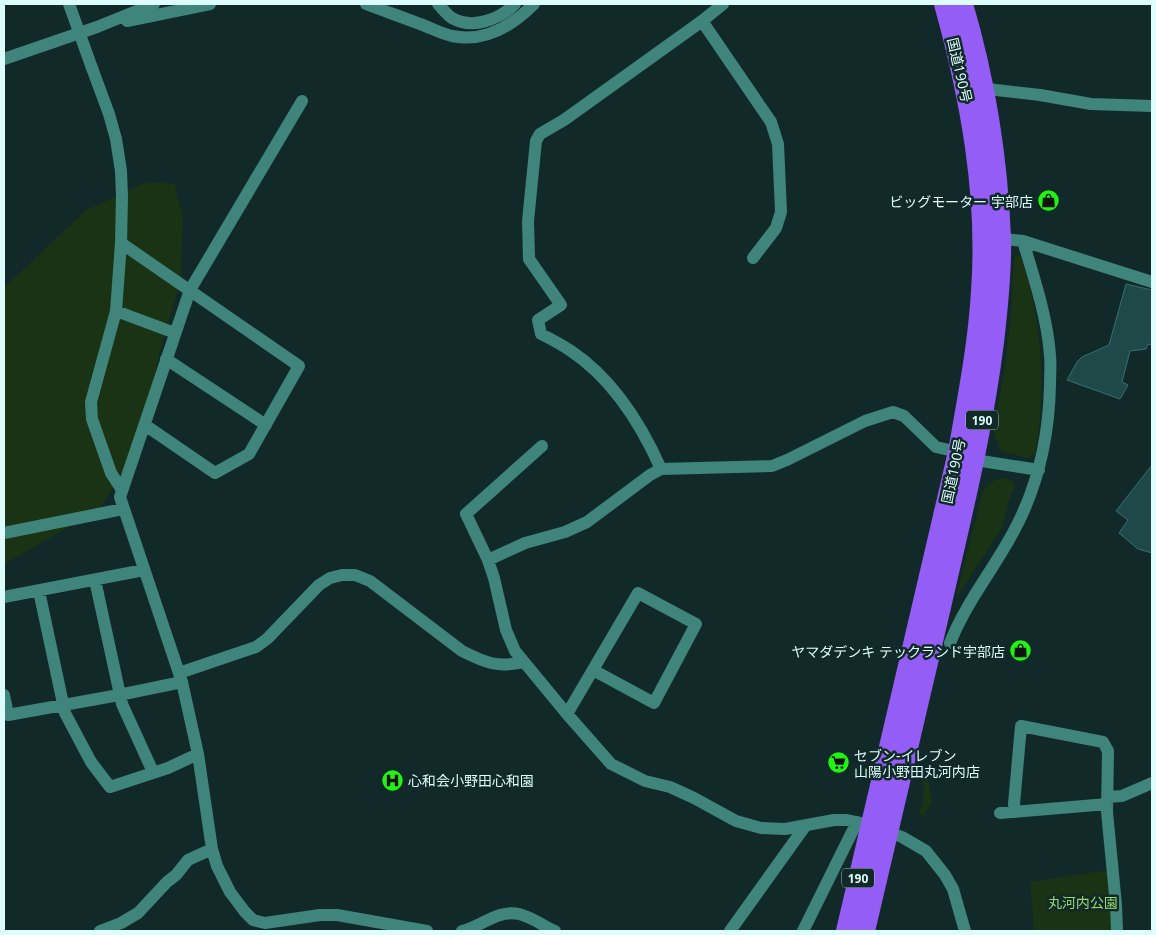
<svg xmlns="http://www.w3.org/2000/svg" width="1156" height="935" viewBox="0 0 1156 935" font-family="'Noto Sans','Noto Sans JP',sans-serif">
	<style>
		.green { fill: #1b3315 }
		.building { fill: #1f4849; stroke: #327274 }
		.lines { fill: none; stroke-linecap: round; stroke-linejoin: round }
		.minor { stroke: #40857c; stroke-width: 12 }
		.highway { stroke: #945ef6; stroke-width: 20 }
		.minor-bridge { stroke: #40857c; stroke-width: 12 }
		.labels { text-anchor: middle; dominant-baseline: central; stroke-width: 5; stroke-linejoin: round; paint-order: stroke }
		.shield { fill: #122929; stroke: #9fbdbc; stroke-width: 1 }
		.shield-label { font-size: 12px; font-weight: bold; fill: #dcfdfb }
		.street-label { font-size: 14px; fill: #dcfdfb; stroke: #122929 }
		.poi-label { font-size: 14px; fill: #dcfdfb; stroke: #122929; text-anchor: end }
		.park-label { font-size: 14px; fill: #99db6a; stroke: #122929 }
	</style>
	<rect width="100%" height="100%" fill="#122929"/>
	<path class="green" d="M147,182l28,2 8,36 -3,63 -21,71 -12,78 -48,78 -95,54v-276l81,-77z
		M1020,255c22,57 27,138 15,198l-7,5 -23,-6 -6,-3v-4l-4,-8 -1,-10 12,-65 5,-52 3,-53z
		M1002,478l10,2 3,6 -8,20 -5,22 -44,67 -1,-1 25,-100c5,-10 10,-13 20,-16z
		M926,765l6,39 -5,5 -4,7 -4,-3c7,-17 5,-28 1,-46z
		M1109,870l4,61h-79l-4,-49z"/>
	<path class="building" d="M1126,284l26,6v55l-4,-1 -2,5 -16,2 -8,31 6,3 -8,14 -53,-19 10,-18 5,-5 27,-12z
		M1152,465v88l-14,-4 -19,-16 9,-13 -12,-9z"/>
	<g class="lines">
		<path class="minor" d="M366,4c18,7 36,13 54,20 11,4 22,10 32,12 33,7 60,-10 82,-32
			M438,4c4,4 9,11 14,14 21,12 48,1 63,-14
			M127,21l83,-17
			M702,21l69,101 7,22 3,68 -5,16 -23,30
			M4,59l93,-32 57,-23
			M92,68l17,46 7,25 5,32 1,25 -1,47 -5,68 -25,91 1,17 19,54 11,17
			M979,88l61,7 51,9 61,2
			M302,101l-112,189 -70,207 62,185 16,72 14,95 5,17 13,26 15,20 8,8 12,3 55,-8h17l90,16
			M994,238l29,3 129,41
			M121,243l178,123 -50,88 -34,19 -70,-48
			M116,311l59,22
			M166,359l100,66
			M661,469c-20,-45 -48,-90 -90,-118 -9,-6 -20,-12 -30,-17l-3,-14 23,-15 -32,-46 -1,-38 8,-80 4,-7 24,-14 138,-99 21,-17
			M4,533l119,-24
			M488,560l-22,-46 76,-68
			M95,580l27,124 31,68
			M39,591l26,122 26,49 19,25 58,-19 30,-14
			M4,597l140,-27
			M950,643c17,-44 49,-80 69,-122 21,-43 30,-88 31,-136 0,-10 1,-20 0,-30 -3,-39 -16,-77 -27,-114
			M179,673l77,-26 11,-8 52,-54 11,-7 12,-3h13l15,6 92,70c24,12 35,17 62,11
			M4,695l4,20 111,-20 63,-13
			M567,714l71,-121 58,31 -42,79 -61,-33
			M1108,797l14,-1 30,-13
			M1015,812l-1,-8 7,-78 82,16 5,9 -1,61 9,93 1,26
			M1000,813l107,-9
			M100,931l21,-8 17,-10 29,-31 9,-7 12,-15 24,-11
			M462,931c18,-4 37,-22 57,-17 13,3 24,12 36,17
			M730,931l76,-106
			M803,931l54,-109
			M965,931l-12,-42 -8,-14 -19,-24 -24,-14 -32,-12 -23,-5h-13l-49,9 -24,-1 -25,-7 -42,-23 -24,-11 -25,-6 -34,-17 -44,-50 -52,-63 -9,-21 -12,-52 -6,-18 37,-17 40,-11 22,-10 63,-47 11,-6 111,-3 15,-6 78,-39 28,-9 11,4 32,31 22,5 17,8 64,10"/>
		<path class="highway" d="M846,931l112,-479c9,-53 20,-107 23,-161 7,-97 -11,-194 -37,-287
			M865,931c26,-108 51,-216 76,-324 20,-88 42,-175 53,-265 4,-34 8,-70 7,-104 -3,-79 -16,-159 -38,-234"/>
		<path class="minor-bridge" d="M69,4l23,64"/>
	</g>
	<defs>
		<symbol id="shop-disc" viewBox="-11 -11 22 22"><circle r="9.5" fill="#21f313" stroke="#122929"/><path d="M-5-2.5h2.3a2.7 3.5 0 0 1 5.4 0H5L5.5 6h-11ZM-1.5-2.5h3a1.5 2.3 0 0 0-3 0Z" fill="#111"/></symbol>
		<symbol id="supermarket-disc" viewBox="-11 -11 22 22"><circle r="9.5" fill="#21f313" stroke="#122929"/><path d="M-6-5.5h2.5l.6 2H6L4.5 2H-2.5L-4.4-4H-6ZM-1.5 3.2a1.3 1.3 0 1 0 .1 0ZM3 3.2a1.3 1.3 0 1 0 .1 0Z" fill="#111"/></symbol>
		<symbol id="hospital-disc" viewBox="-11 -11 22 22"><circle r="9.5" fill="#21f313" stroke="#122929"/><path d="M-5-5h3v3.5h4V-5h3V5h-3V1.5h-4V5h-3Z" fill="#111"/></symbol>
	</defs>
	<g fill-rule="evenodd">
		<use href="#shop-disc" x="1036" y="188" width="25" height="25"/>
		<use href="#shop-disc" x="1008" y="638" width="25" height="25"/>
		<use href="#supermarket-disc" x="826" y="750" width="25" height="25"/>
		<use href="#hospital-disc" x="380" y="768" width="25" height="25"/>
	</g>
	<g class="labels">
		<g class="shield">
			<rect x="966" y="410.5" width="32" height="19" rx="4"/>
			<rect x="842" y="868.5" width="32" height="19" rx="4"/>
		</g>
		<g class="shield-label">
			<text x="982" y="420">190</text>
			<text x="858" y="878">190</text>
		</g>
		<g class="street-label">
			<text transform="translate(960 70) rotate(77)">国道190号</text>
			<text transform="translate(953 471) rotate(-78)">国道190号</text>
		</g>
		<g class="poi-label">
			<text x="1033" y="201">ビッグモーター 宇部店</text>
			<text x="1005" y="651">ヤマダデンキ テックランド宇部店</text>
			<text x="854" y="755" text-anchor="start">セブン-イレブン<tspan x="854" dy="16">山陽小野田丸河内店</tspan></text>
			<text x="408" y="780" text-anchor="start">心和会小野田心和園</text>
		</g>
		<g class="park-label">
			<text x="1083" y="902">丸河内公園</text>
		</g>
	</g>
	<rect width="1156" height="935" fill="none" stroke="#dcfdfb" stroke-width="10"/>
</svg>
